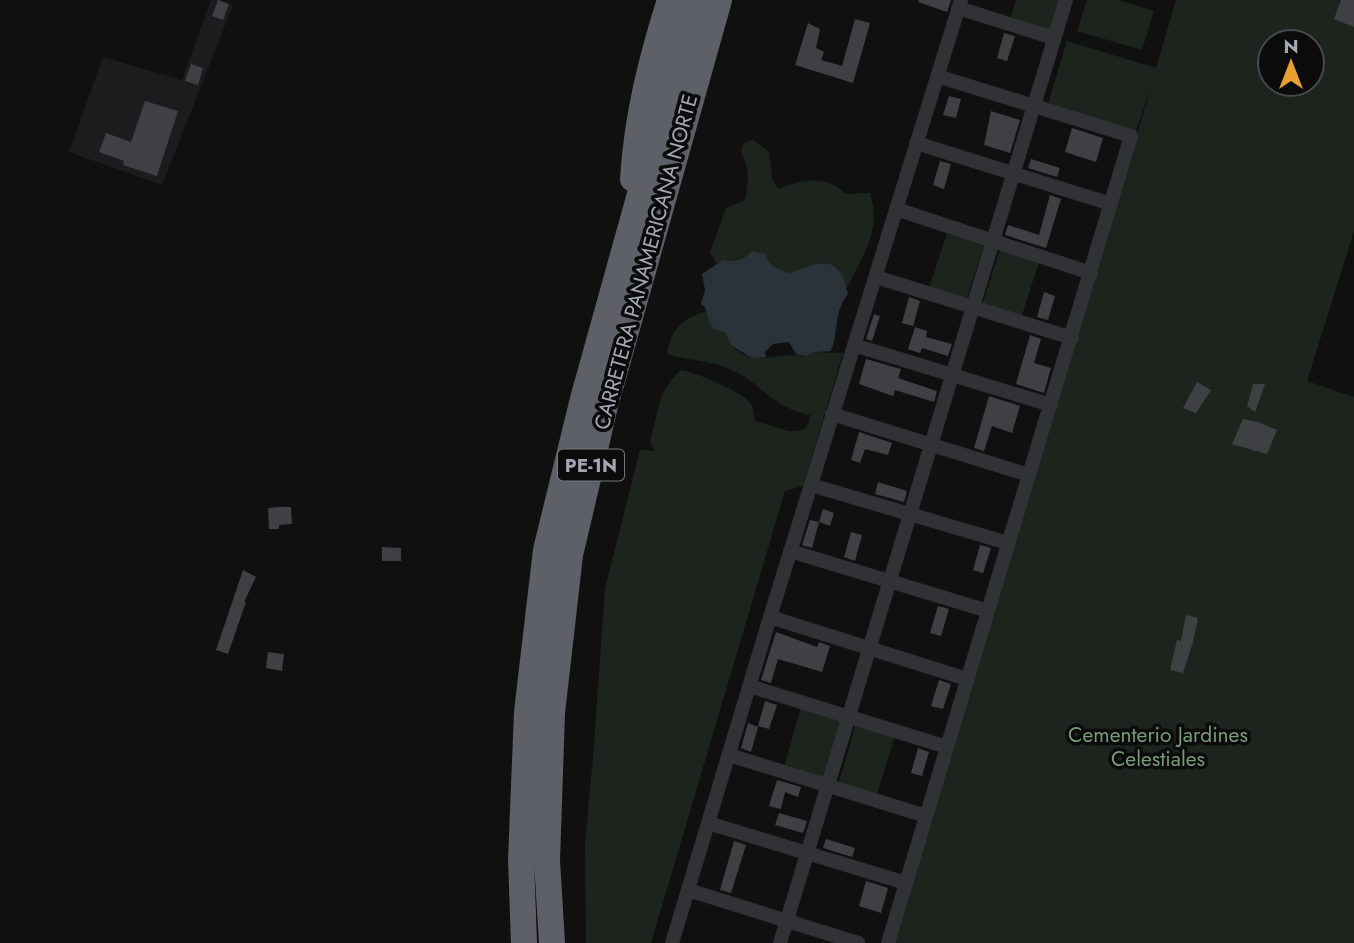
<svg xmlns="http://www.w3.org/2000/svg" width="1354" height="943" viewBox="0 0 1354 943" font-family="Jost,sans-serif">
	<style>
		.built { fill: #1c1c1e }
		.green { fill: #1c241d; fill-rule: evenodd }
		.water { fill: #2a3339 }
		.building { fill: #3f4044 }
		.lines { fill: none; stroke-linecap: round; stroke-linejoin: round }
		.minor { stroke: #313236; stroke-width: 14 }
		.motorway { stroke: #5d6067; stroke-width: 26 }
		.labels { text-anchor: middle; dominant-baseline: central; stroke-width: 7; stroke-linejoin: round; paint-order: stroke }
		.shield { fill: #0b0b0c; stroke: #757880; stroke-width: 2 }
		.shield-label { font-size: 19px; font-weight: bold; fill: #a2a7b2 }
		.street-label { font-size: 21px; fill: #a2a7b2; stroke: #0b0b0c }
		.park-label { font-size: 21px; fill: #799c79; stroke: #0b0b0c }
	</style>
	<rect width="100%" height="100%" fill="#101011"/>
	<path class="built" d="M211,0h10l12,5 -71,180 -93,-33 34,-95 79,23z"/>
	<path class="green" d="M1016,0h44l-10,32 -40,-12z
		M1087,0h31l36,11 -12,39 -65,-19z
		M1176,0h178v231l-47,150 47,16v546h-460l259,-862 -17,50 -88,-27 19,-63 89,27zM1270,42h42v42h-42z
		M753,140l16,12 3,27 7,10c24,-10 48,-14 67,5l24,-1c12,39 -7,61 -23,95l-9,-20c-20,-6 -30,-1 -49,5l-17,-7 -20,-15c-9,8 -17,11 -29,9l-6,4 -7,-12 16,-44 19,-8c3,-17 6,-31 -4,-46l2,-11z
		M948,230l37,12 -19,58 -37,-12z
		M1001,247l39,12 -19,59 -39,-13z
		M706,311c6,21 11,13 21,24 2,3 2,8 5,11 19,22 52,5 75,10l7,-4 29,1 -40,133 -18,5 -134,452h-65l-1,-100 8,-85 12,-170 35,-138 15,1 -5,-10c10,-30 6,-49 31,-71 14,2 62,22 70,34 2,4 3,12 4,17l34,10 14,-1 6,-7 1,-8c-37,-6 -48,-32 -80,-46 -20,-9 -42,-8 -63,-15 1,-14 9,-29 22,-36 5,-3 12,-4 17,-7z
		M801,707l40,12 -18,60 -39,-12z
		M856,724l39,12 -18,58 -38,-12z"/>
	<path class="water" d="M752,251l14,3c3,13 11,14 23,19 31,-11 51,-21 59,21 -16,19 -9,47 -18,57l-16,1 -7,4 -11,-2 -7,-12 -16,2 -8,8 1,5 -14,1 -20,-12 -7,-13 -11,-4 -5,-7 -4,-15 -4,-3 4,-14 -3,-16 21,-14c12,2 20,0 29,-9z"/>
	<path class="building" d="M218,0l11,4 -6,16 -11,-4z
		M919,0h32l-4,12 -29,-10z
		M1341,0h13v27l-20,-8z
		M855,19l15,4 -17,60 -58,-18 13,-42 12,6 -4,19 8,4 -3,8 21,6z
		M1004,33l11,3 -8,25 -10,-3z
		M191,64l12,4 -5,17 -13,-4z
		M949,96l12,3 -5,19 -13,-3z
		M145,101l33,10 -21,65 -34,-11 1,-4 -25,-9 7,-19 25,9z
		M991,111l29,9 -10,33 -26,-8z
		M1072,128l31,10 -7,24 -31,-10z
		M1031,159l29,9 -3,9 -29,-9z
		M940,161l11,3 -7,25 -11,-4z
		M1050,195l11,4 -15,49 -41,-13 3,-10 31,10z
		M1044,292l11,4 -7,24 -11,-3z
		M909,297l11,4 -7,25 -11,-3z
		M874,314l6,2 -8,25 -6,-2z
		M915,327l12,4 -1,6 26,7 -4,12 -26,-8 -2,5 -12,-4z
		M1030,335l11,4 -7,24 17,5 -7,25 -28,-9z
		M866,359l35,10 -3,9 39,13 -3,11 -39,-12 -2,6 -34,-12z
		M1197,382l14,8 -15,23 -13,-5z
		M1253,384h12l-10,28 -8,-6z
		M989,396l31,10 -8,27 -20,-7 -8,25 -10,-3z
		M1243,419l15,3 19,8 -10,24 -35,-10z
		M859,432l33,11 -4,12 -23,-6 -5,14 -9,-3z
		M878,482l29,9 -3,11 -29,-8z
		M278,507h13l1,17 -13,1v4h-10l-1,-21z
		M823,509l11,4 -4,13 -11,-4z
		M810,520l9,2 -7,26 -10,-3z
		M851,532l11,3 -7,26 -11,-4z
		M980,545l11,3 -8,25 -10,-3z
		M382,547l19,1v13h-19z
		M243,570l13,7 -12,25h2l-18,52 -12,-4z
		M938,606l11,3 -8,27 -11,-3z
		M1186,615l12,3 -5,24 -10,31 -13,-3 7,-30 4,1z
		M776,632l41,15 2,-5 11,4 -8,26 -44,-13 -7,24 -10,-3z
		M268,652l16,2 -2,17 -16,-3z
		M939,680l12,4 -8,25 -12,-3z
		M765,701l12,4 -8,24 -11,-3z
		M748,723l10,4 -7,25 -10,-4z
		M918,748l11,4 -7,24 -11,-3z
		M777,780l24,7 -3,10 -13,-5 -4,17 -12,-3z
		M779,813l28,8 -4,12 -28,-8z
		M826,839l29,9 -3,9 -29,-9z
		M734,841l12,4 -15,48 -11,-3z
		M866,881l22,7 -7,25 -22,-7z"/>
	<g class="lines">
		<path class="minor" d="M958,8l96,30
			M916,143l195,61
			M896,209l195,64
			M876,277l196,61
			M854,345l197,60
			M832,414l197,61
			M811,485l197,58
			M790,551l198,60
			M770,617l197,62
			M749,686l198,61
			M729,755l197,61
			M708,823l198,60
			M688,890l170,53
			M672,943l98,-326 191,-617
			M780,943l286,-943
			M888,943l243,-807 -194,-60"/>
		<path class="motorway" d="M633,179c4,-63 18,-119 37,-179
			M524,943l-3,-83 6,-148 19,-162 37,-151 111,-399
			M552,943l-5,-82 5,-148 18,-158 35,-149 114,-406"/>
	</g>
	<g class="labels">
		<rect class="shield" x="558" y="449.5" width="66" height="31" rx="5"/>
		<g class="shield-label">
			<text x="591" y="465">PE-1N</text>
		</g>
		<g class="street-label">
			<text transform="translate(646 262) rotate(-75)">CARRETERA PANAMERICANA NORTE</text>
		</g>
		<g class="park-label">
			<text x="1158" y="735">Cementerio Jardines<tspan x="1158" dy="24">Celestiales</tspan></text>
		</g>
	</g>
	<g transform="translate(1291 63)"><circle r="33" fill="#0b0b0c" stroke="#47494e" stroke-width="2"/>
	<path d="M0-5L12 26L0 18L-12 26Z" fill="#e9a030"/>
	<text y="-10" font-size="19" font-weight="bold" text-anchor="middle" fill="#a2a7b2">N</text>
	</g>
</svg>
